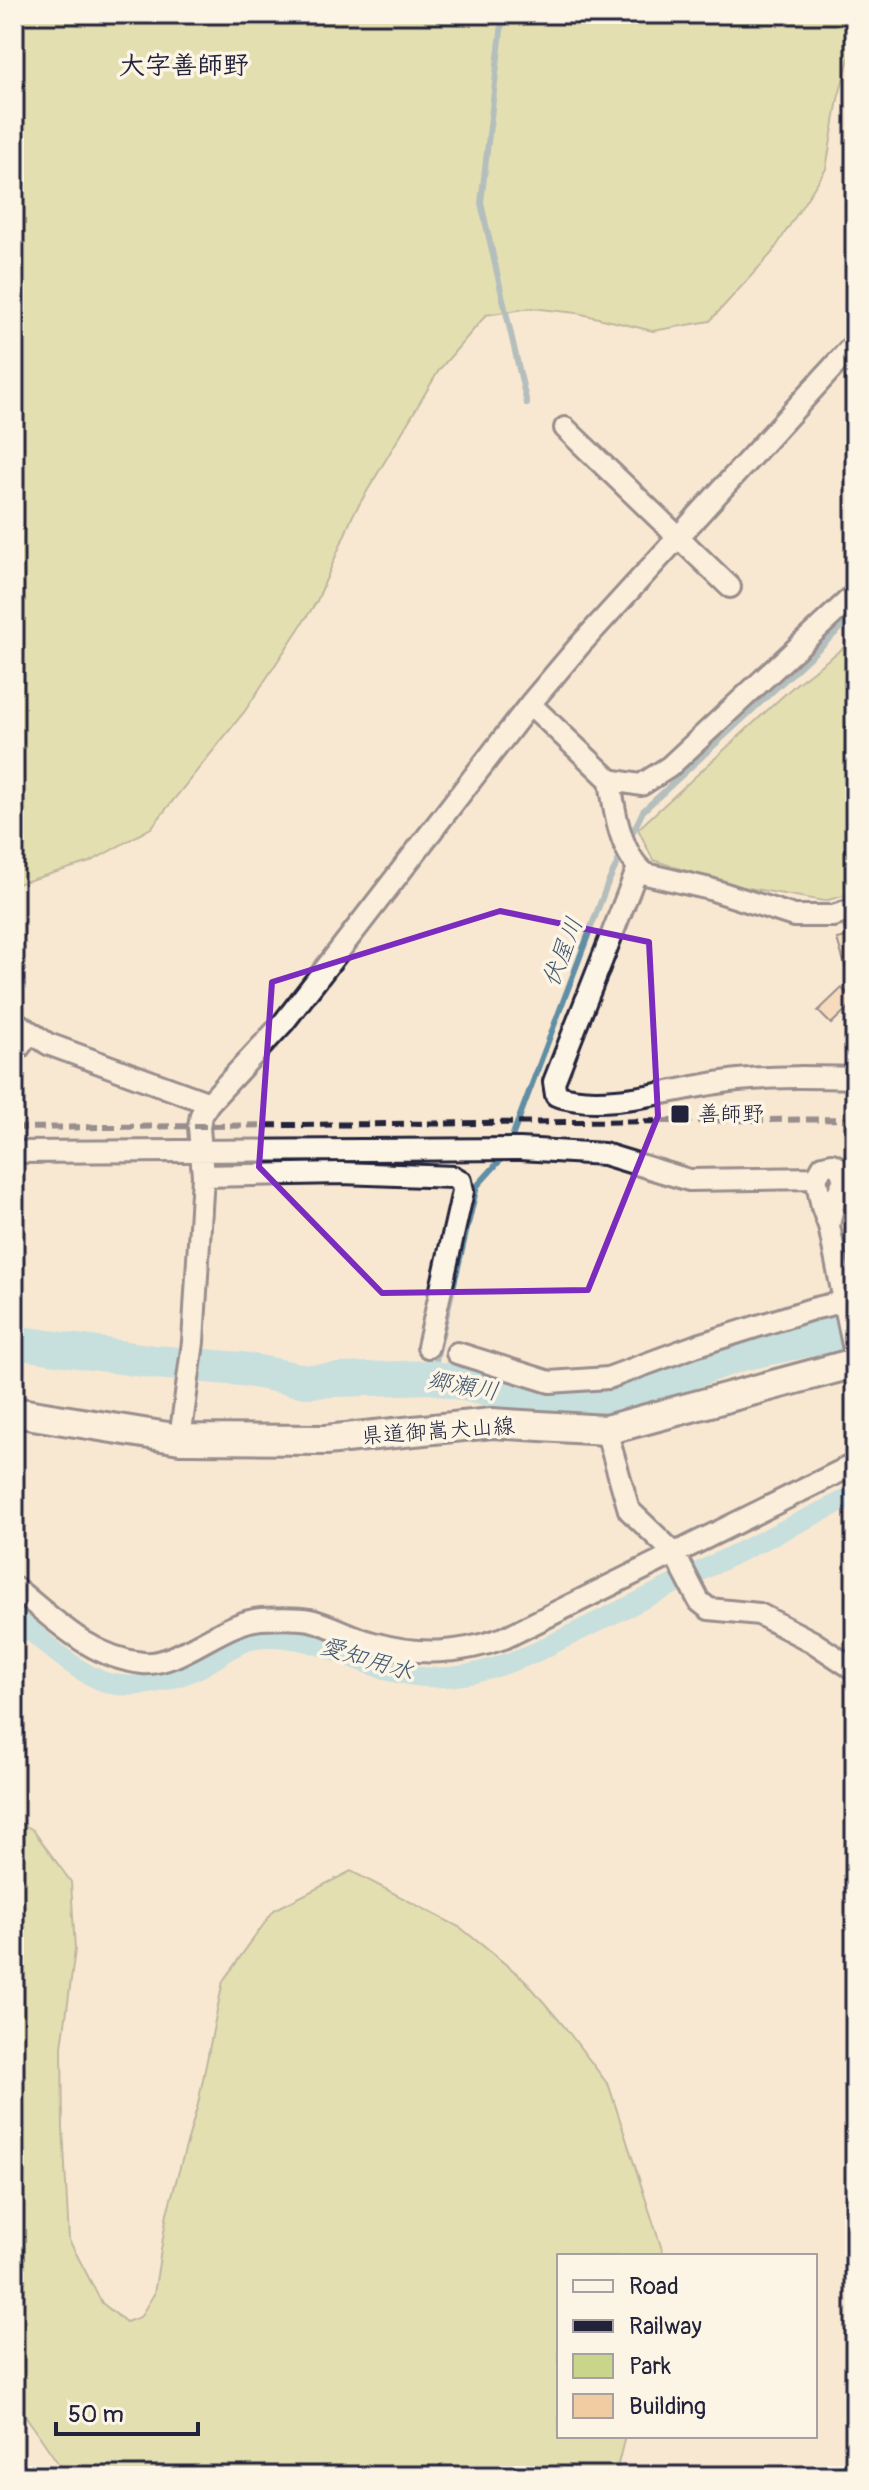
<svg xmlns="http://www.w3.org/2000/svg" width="869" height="2490" viewBox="0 0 869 2490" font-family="Pangolin,'Klee One',sans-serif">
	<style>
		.green { fill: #c9d689; stroke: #767c62; stroke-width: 2 }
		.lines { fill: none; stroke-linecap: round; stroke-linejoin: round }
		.stream { stroke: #618ea5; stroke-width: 6 }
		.canal { stroke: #8bd6eb; stroke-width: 20 }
		.river { stroke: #8bd6eb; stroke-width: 34 }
		.building { fill: #f1cba1; stroke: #22223b; stroke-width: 2 }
		.minor-casing { stroke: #22223b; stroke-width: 26 }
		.secondary-casing { stroke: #22223b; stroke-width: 34 }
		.minor { stroke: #fcf5e5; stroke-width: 20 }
		.secondary { stroke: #fcf5e5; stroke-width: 28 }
		.rail { stroke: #22223b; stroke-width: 6; stroke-dasharray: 12 6; stroke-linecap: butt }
		.marked { fill: none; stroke: #7b2cbf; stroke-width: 6; stroke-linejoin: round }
		.poi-dot { fill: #22223b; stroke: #fcf5e5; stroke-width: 3 }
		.labels { text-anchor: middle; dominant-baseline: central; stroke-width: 7; stroke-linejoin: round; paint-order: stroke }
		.poi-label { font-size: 22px; fill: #22223b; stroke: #fcf5e5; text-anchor: start }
		.street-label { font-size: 22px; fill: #22223b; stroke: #fcf5e5 }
		.water-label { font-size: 24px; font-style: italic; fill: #425870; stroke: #fcf5e5 }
		.quarter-label { font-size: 26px; font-weight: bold; fill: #22223b; stroke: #fcf5e5 }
	</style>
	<rect width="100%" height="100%" fill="#f9e8d1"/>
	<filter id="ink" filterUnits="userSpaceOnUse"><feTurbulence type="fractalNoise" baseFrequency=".0125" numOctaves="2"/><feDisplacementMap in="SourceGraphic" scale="16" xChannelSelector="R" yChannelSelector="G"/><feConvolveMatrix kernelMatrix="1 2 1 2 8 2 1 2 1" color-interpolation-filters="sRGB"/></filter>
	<g filter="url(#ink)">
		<path class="green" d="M14,14h841v23l-17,62 -12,70 -54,84 -62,68 -57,10 -76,-18 -46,-5 -45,7 -47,55 -86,145 -36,86 -72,110 -94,117 -61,34 -76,23z
			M855,639v254l-31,8 -98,-17 -73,-24 -15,-31 158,-145z
			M14,1819l19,11 38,52 4,68 -13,97 1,81 6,112 33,63 24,19 14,-5 14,-23 13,-81 31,-109 25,-123 51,-71 77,-39 110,57 64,52 39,46 45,60 55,170h-105v180h66l-10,40h-548l-53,-77z"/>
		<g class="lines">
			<path class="stream" d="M503,14l-22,189 46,201
				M629,840l14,-29 212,-196
				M509,1145l98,-260 15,-32
				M432,1377l45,-191 28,-31"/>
			<path class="canal" d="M14,1617c26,21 62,57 94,66 27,7 64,-2 89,-14 23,-11 44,-32 71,-32 50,0 77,21 121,34 54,15 98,2 147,-19l319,-157"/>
			<path class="river" d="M14,1342l141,20 87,7 64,12 126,-4 114,26 74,-6 121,-43 114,-24"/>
		</g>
		<path class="building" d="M855,921v46l-9,2 -9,-30 9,-2 -3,-13z
			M855,984v23l-3,-3 -21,20 -13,-13 24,-23 4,5z"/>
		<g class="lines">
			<defs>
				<path id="minor" d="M565,428l165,159
					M530,704l80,76 31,5 28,-18 186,-173
					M610,780c4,29 10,75 36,94l64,15 84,27h39l22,-7
					M638,868l-84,214 2,13c49,18 130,-10 182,-15 39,-4 78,-3 117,-2
					M14,1021l34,23 161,59
					M14,1054l16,-21
					M14,1152l506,-3 84,5 85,26 127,-2
					M203,1176l138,-3 113,4 7,4 2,10 -35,156
					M829,1226l5,-25 10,-21 -4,-12 -8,-4 -9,2 -7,12 6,29 7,19 26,129
					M457,1353l93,29 58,-4 87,-32 117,-37 43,-10
					M606,1430l23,80 45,43 25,48 10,8 50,5 54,28 42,28
					M180,1439l13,-97 10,-166 -4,-49 2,-12 8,-12 75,-81 246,-318 49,-58 276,-303
					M14,1587c39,31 76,71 129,76 36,3 79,-41 118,-44 16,-1 33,-2 49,1 21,5 41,17 63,23 46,13 86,11 131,-5l351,-174"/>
				<path id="secondary" d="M14,1412l166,27 146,1 166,-17 114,7 249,-67"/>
			</defs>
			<use href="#minor" class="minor-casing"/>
			<use href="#secondary" class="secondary-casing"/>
			<use href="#minor" class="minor"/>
			<use href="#secondary" class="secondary"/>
			<path class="rail" d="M14,1128l841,-9"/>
		</g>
	</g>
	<path d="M0 0H869V2490H0ZM500,911l149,31 9,174 -70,174 -206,3 -123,-126 13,-185z" fill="#f9e8d1" fill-opacity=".55" fill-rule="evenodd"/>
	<path class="marked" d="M500,911l149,31 9,174 -70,174 -206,3 -123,-126 13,-185z"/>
	<rect class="poi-dot" x="670" y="1104" width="20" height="20" rx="4"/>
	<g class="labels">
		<g class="poi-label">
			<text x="698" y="1114">善師野</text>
		</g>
		<g class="street-label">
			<text transform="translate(438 1431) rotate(-4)">県道御嵩犬山線</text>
		</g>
		<g class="water-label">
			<text transform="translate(563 952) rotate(-69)">伏屋川</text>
			<text transform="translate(463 1386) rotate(10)">郷瀬川</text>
			<text transform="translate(367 1659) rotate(17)">愛知用水</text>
		</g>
		<g class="quarter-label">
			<text x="184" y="66">大字善師野</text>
		</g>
	</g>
	<rect width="869" height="2490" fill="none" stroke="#fcf5e5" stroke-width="48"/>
	<rect x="24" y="24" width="821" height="2442" fill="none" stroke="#22223b" stroke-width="3" filter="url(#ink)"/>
	<rect x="557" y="2254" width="260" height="184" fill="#fcf5e5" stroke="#a5a1a1" stroke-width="2"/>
	<rect x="573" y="2280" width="40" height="12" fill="#fcf5e5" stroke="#a5a1a1" stroke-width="2"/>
	<text x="629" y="2294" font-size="24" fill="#22223b">Road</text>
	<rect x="573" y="2320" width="40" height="12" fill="#22223b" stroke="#a5a1a1" stroke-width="2"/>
	<text x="629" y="2334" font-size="24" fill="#22223b">Railway</text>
	<rect x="573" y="2354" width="40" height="24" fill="#c9d689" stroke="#a5a1a1" stroke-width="2"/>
	<text x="629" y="2374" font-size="24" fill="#22223b">Park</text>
	<rect x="573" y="2394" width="40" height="24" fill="#f1cba1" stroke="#a5a1a1" stroke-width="2"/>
	<text x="629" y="2414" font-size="24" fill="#22223b">Building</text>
	<path d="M56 2422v12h142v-12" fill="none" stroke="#22223b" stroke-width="4"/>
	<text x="68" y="2422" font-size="24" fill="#22223b" stroke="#fcf5e5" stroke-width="6" paint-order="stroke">50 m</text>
</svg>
